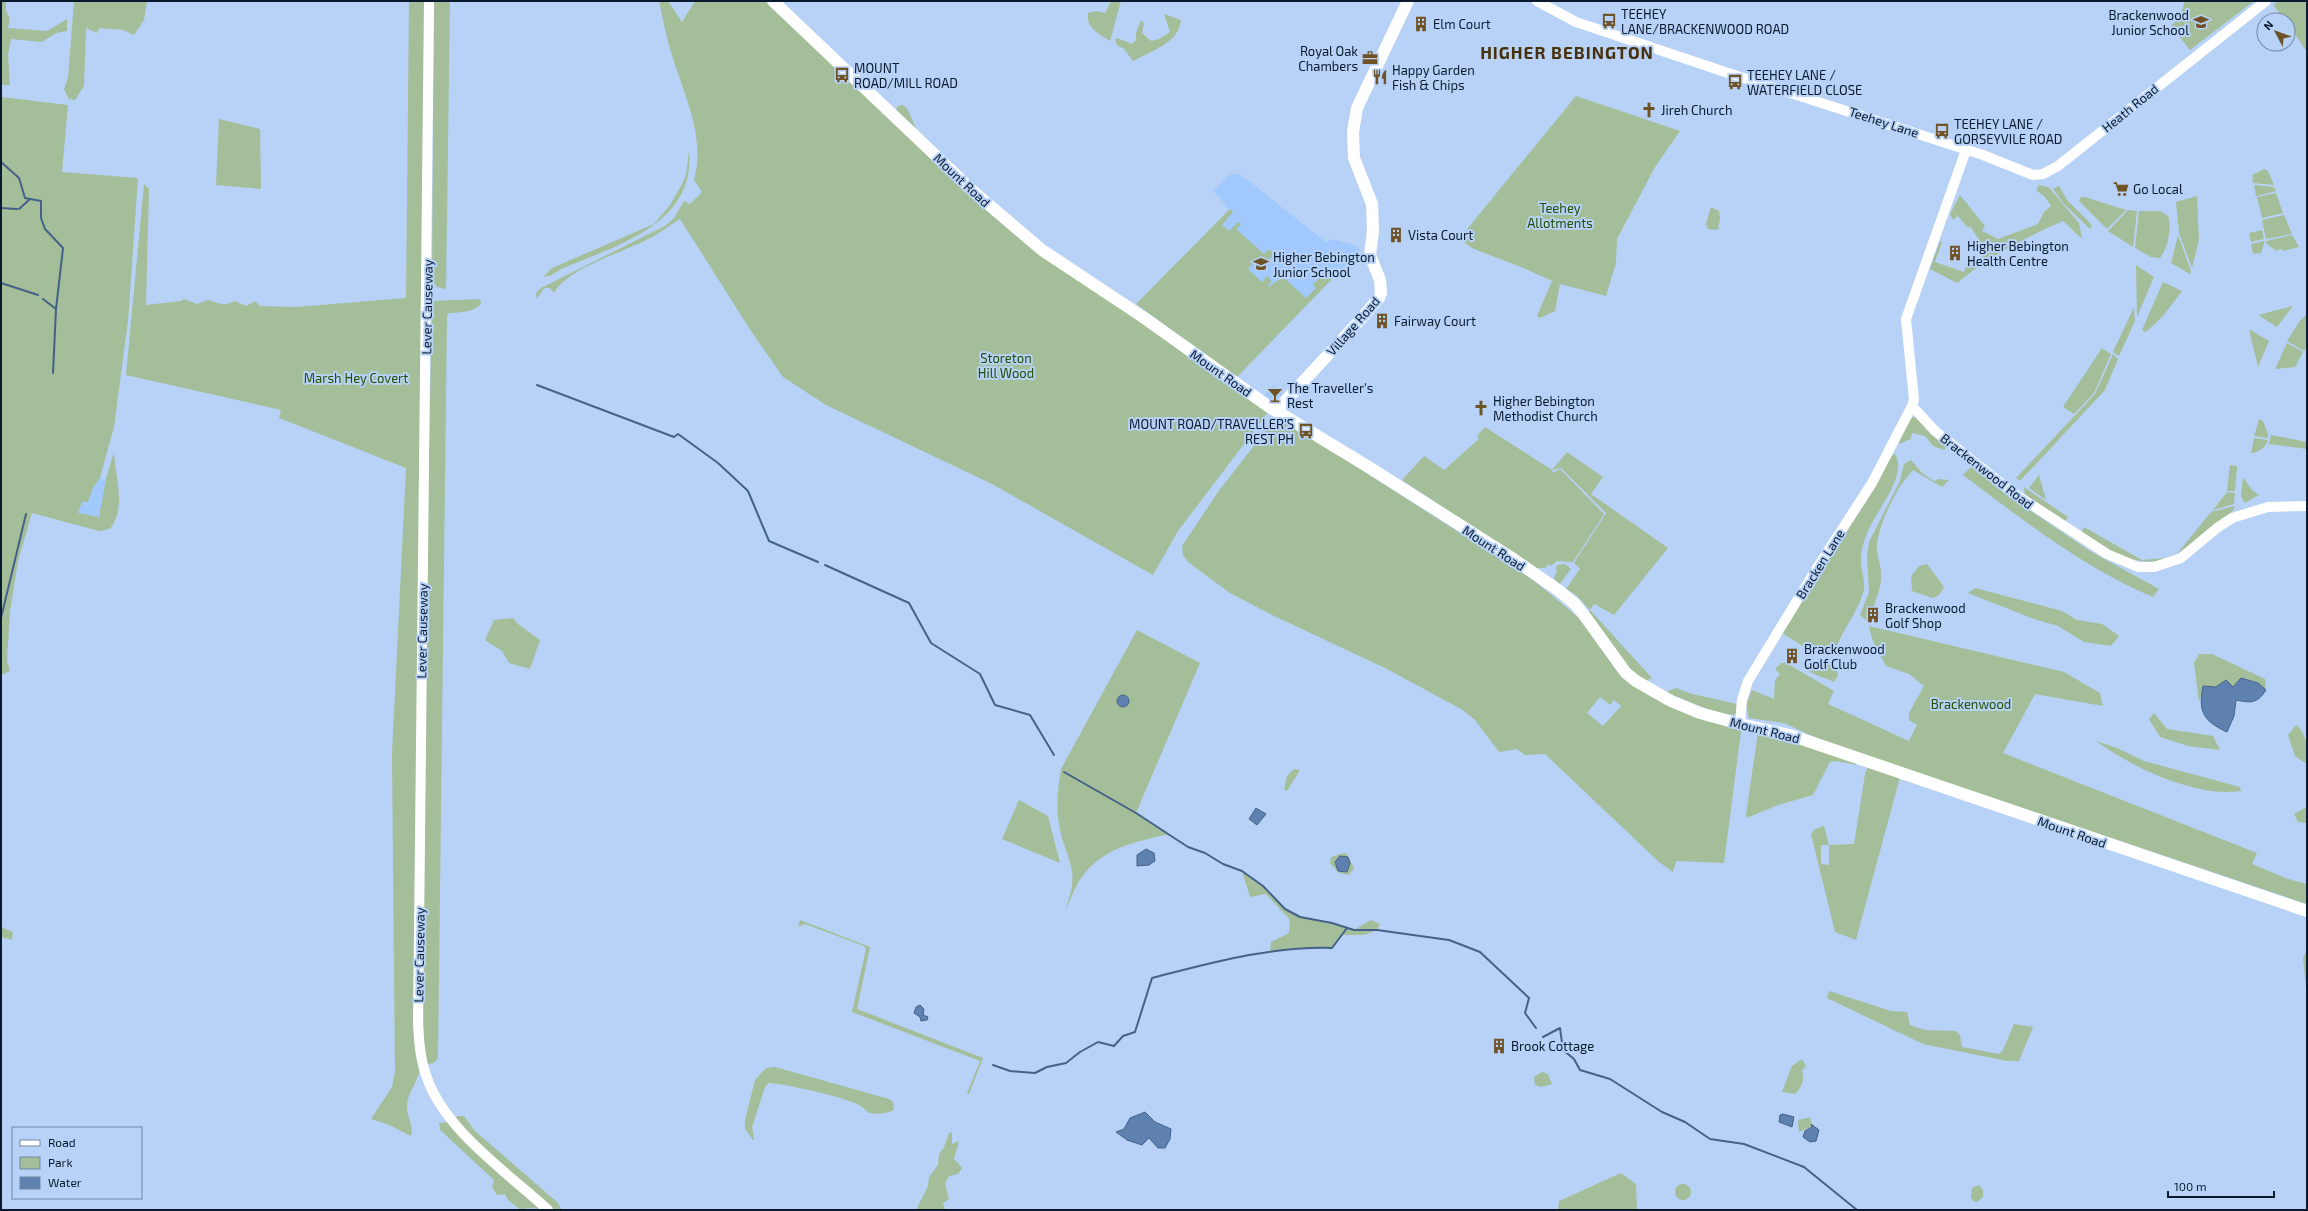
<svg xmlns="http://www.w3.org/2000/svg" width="2308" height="1211" viewBox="0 0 2308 1211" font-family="'Exo 2',sans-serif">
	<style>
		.built { fill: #a2c9fd }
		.green { fill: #a3be98; fill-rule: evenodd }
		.water { fill: #5e81b0; stroke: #446289 }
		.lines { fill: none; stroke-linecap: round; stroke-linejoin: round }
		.stream { stroke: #446289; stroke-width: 2 }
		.tertiary { stroke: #fff; stroke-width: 10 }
		.secondary { stroke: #fff; stroke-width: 12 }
		.labels { text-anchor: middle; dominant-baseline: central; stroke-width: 4; stroke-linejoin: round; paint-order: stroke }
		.poi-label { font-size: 13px; fill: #091a2f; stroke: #b7d2f6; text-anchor: start }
		.street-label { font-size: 13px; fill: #091a2f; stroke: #b7d2f6 }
		.park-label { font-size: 13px; fill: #224e00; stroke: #b7d2f6 }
		.district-label { font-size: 17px; font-weight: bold; letter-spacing: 1px; fill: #47310c; stroke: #b7d2f6 }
	</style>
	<rect width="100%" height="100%" fill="#b7d2f6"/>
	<path class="built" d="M1234,174h6l82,65 5,3 5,-3 23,6 5,5 -123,127 -101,-73 94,-94 -17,-19 16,-16z
		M1273,385l10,9 -8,8 -11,-7z
		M100,478l6,1 -7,38 -22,-4 5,-11h6l5,-14z"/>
	<path class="green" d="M1,1l5,1v9l4,7 -2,10 39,3 20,-12v12l-11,2 -14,9 -31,-3 -3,16 2,30h-9z
		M74,1h73l-3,19 -10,15 -11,-5 -24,-2 -2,5 -11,-5 -2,58 -9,14 -6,-1 -5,-10 4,-11z
		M409,1h16l-5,1068c-2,12 -12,23 -13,36 -1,11 7,20 4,31l-24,-12 -16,-5 21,-32 3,-15 -3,-318 14,-286 -127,-50 2,-8 -155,-35 18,-191 5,5 -3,116 35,-4 3,-2 13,5 11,-4c11,3 15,7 27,1l11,5 9,-5 5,5 36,1 110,-9z
		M434,1h16l-4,288 -9,-2 -5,-6z
		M659,1h9l14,21 13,-21h72l72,69 8,11 8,5 173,158 241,167 -91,120 -25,44 -161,-91 -166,-79 -43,-28 -32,-46 -71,-112c-9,5 -17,12 -26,17 -26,15 -86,31 -100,57l-4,-5h-6l-7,11 -1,-6 5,-5 124,-62 9,-8 10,-17 6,3 12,-12 -8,-12c12,-43 -10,-85 -22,-125 -6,-18 -9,-36 -13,-54z
		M1111,1h10l-11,40c-11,-8 -24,-12 -22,-28l9,-2 8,2z
		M2185,1h69l-64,49 -19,-24 9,-9z
		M2279,1h28v51l-19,-28v-4h-3l-12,-15z
		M1164,14l17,6c-2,23 -30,31 -48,41l-9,-12 -7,-4 -2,-5 2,-2 15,6 4,-4v-7l5,-13 3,3 -2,10 9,8 8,-2 11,-7z
		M1576,96l104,35 -25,36 -38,72 -1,24 -10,33 -46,-12 -5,27 -15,7 -3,-2 15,-35 -31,-14 -47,-18 -9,-6 3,-15z
		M1,97l67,8 -6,67 76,6 -10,143 -14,106 -14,51 -7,10 -5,14h-6l-4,11 21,4 7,-38 8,-27c1,26 13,54 -4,77l-11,2 -67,-18 -14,48 -8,50 -3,50 3,10 -9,4z
		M902,105l5,3 9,20 -20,-18 2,-4z
		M219,119l41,10 1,60 -45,-4z
		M689,151c7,74 -74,95 -128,118l-9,6 -9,2 9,-9 102,-44 16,-19 12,-21 4,-9z
		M2264,169l4,2 6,14 -21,-2 -1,-8z
		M2038,185l10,2 4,4 27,32 3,16 -19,-18c-38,17 -74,35 -106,62l-27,-14 10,-28 2,1 -7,20 29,10 6,-16 5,6 13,-9 -18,-27 -2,2 -10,-12 -5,4 -3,-6 10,-19 25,31 -3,5 16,8 40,-15 6,-12 7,-6 -7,-10 -7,-5z
		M2254,185l20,2 2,4 -20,5z
		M2059,186l8,14 22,22 3,4 -2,3 -26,-25 -11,-15z
		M2276,193l7,20 -21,5 -5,-21z
		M2197,196l2,44 -7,28 -13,-35 -3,-31z
		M2081,197h4l41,13 -19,19 -28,-28z
		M1711,207l8,4 1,8 -2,8 2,1 -5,2 -7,-1 -2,-5z
		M1230,209l3,3 -11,13 7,6 9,-9 3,2 -5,5 28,25 5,-5 5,5 -8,9 -7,-6 -11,12 14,13 5,-6 5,5 -4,5 1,1 14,-10 23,21 10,-10 -3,-3 11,-13 8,7 -95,98 -101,-73z
		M2128,210l9,1 -4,36 -25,-16z
		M2139,211h21l8,5c4,12 0,32 -8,42l-9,-1 -16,-9z
		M2284,215l8,19 -26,5 -4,-19z
		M2262,230l2,9 -13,3 -2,-9z
		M2178,235l13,36 -1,3 -19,-11z
		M2292,235l7,12 -16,4 -1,-2 -5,1 1,2 -11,-8 -1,-3z
		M2265,241l-4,12 -8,1 -2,-10z
		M2136,265l18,12 -17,40z
		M2163,282l19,9 -19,25 -17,16 -4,-2z
		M480,299l1,5c-9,9 -20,8 -32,9l-2,2 -9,743 -4,5 -7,1 -3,-17 -1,-54 5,-495 4,-191 2,-6z
		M2293,306l-16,21 -19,-12z
		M2134,307l1,14 -16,35 -6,-4z
		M2307,314v32l-3,5 -17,-10 12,-19z
		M2249,329l20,12 -11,26z
		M2287,343l16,9 -8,15 -20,2z
		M2102,348l9,6 -17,39 -20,21 -11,-7z
		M2113,354l5,5 -13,31 -85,91 -4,-3 79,-84z
		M1277,416l255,163 47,39 37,52 30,24 48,22 47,15 -17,132 -48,-2 -3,11 -14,-10 -114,-108 -20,1 -8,-6 -18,3 -24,-32 -12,-10 -78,-42 -115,-54 -40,-21 -42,-31 -5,-7 -1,-9 36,-54zM1600,697l10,8 4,-5 7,6 -18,20 -16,-13z
		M1913,417h6l29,28 -4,5 -11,-4 -8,-10 -13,-3 -1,6 -12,5c-1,-9 7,-22 14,-27z
		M2259,419l4,2 5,13v4l-14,-2z
		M1485,427l67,43 15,-18 36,25 -12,17 77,54 -54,67 -20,-11 -4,6 62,68 -7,3 -18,-13 -39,-55 2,-3 -14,-15 -10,-6 14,-20 -6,-6 32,-50 -45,-45 -9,2 1,3 7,-4 44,45 -31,48 -16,-1 -6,5 -2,-2 -4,4h-10l-133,-88 22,-24 20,14 35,-31 -2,-3z
		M2271,435l36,7v7l-38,-5z
		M2254,438l14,2c-2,7 -10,13 -17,13z
		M1895,454c13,21 -18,56 -26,75 -5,10 -9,24 -8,35 1,8 4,17 3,25 -5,23 -23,41 -29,64h-21l-32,-20 92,-144 14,-31z
		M1911,460l11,13 12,8 5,-2 10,1 -7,7 -29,-17c-16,16 -33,51 -36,74 -1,10 4,20 4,30 1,12 -5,24 -8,36h-3v10l-3,1 -7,-6 9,-23 -2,-35 2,-15 31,-61 4,-17z
		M2230,465l7,1 -2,25h-8z
		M1972,466l28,24 90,61 69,38 -6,8c-69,-29 -130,-77 -190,-122z
		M2039,475l7,25 -17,-12z
		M2243,477l9,13 7,5 -14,8 -4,-7z
		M2024,487l44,30 -4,6 -39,-28z
		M2227,492l8,1 -1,11 -21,6z
		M2235,506c-5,16 -51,45 -67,53l-1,-2 10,-3 34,-42z
		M2084,527l58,33 23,-2 1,2c-37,6 -56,-9 -85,-27z
		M1565,564l6,5 -12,16 -5,-7 3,-8 -2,-2 3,-3z
		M1927,564l17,23 -5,8 -6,3 -21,-7 -1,-15 8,-10z
		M1975,588l87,23 15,9 25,4 17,12 -8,10 -27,-4 -26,-16 -24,-7 -66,-26z
		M513,618l5,6 22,16 -10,29 -21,-6 -7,-12 -17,-11 9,-20z
		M1869,626l195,46 36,21 3,13 -68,-12 -32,59 254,100 -5,11 36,15 19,5v20l-484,-163 -39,-18 -35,-5 -3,-13 6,-15 22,9 1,-19 5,-6 -5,-5 6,-6h5l48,28 -6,13 81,37 8,-16 -8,-5v-7l15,-27 -15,-12 -23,-8 -14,-27z
		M1137,630l63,33 -64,150 33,21c-30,7 -63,13 -84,39 -9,10 -14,26 -20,38 4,-12 9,-26 7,-39 -2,-16 -11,-31 -13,-48 -3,-18 -1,-37 2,-55z
		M2199,654h13l53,25 1,11 -8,-7 -17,-5 -8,9 -7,-7 -10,7 -13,-1 -4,16 -5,-39z
		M1819,660c11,-1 16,5 19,15l-4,7c-9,-5 -17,-5 -25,-11l4,-8z
		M1676,688l16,6 45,10 -1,9 -2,2 -22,-4 -47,-19z
		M2154,713l13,16 46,7 7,14 -32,-4 -28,-9 -11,-18z
		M2296,725c12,10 11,24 11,39l-12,-8 -7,-21z
		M1758,732l100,28 -2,5 -19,-4 -7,1 -17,33 -35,10 -31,13 -1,-3z
		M2096,741l21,7 27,13 96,26 1,4c-45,7 -110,-24 -145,-50z
		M1869,764l31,13 -44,163 -21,-8 -24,-98 4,-5 9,-3 5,19 25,-1 11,-70zM1821,845h8v20l-8,-1z
		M1294,769l6,1 -13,21 -3,-2 3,-13z
		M1019,800l29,16 12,47 -58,-24z
		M2307,807v16l-9,-1 -4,-8z
		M1343,853l4,1 7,14 -5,7 -10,-2 -9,-10 1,-6z
		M1242,871l21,15 22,23 15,8 32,6 22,7 17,-10 9,4 -3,6 -12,5h-22l-11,13 -20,-1 -42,5 1,-10 18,-9 1,-13 -24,-26 -16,3z
		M800,920l70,27 -13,62 126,49 -14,36 -2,-1 13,-32 -128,-49 14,-63 -2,-3 -59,-22 -7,3z
		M1,927l12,5 -1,8 -11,-3z
		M2307,949v50l-4,-41z
		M1829,991l62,20 16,1 3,13 15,5 31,1 4,4 2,12 37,7 4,-4 11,-26 19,3 -14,34h-12l-84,-17 -96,-46z
		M1802,1059l4,7 -4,5c3,10 0,15 -7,23l-13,-2 10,-26z
		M775,1067l114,32 4,3 1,8c-7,3 -15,5 -24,3 -4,-1 -6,-5 -9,-7 -12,-8 -78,-23 -93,-23l-3,4 -13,40 2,13h-1l-8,-11v-9l10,-40 11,-12z
		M1542,1072l6,2 4,10 -11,3 -6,-2 -1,-8z
		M458,1116h6l11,15 82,71 5,8 -34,-2 -7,2 -13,-10 -3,-6 -8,1 -5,-8 2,-7 -54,-50 -1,-7 8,-1z
		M1810,1117l2,10 -13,5 -1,-12z
		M952,1132v12l7,-3 -5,18 8,9 -4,6 -9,2 -4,7 4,16 -6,4 2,7h-29l12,-24 1,-9 9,-12 1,-11 5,-7 5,-14z
		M1621,1173l15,11 1,26h-79l1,-9z
		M1675 1192a8 8 0 1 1 16 0a8 8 0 1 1-16 0Z
		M1979,1185l4,5v7l-6,5 -4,-1 -2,-4 1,-9z"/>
	<path class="water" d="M2241,678l17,5 8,7c-9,14 -15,13 -30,10l-2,16 -7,16c-24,-11 -29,-21 -24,-46l13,1 10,-7 7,7z
		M1117 701a6 6 0 1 1 12 0a6 6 0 1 1-12 0Z
		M1256,808l10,6 -9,11 -8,-6z
		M1146,849l8,4 1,8 -6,4 -12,1v-11z
		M1340,856l8,1 2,6 -3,9 -9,-1 -3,-9z
		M920,1005l4,4 -1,6 5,2 -1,3 -6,1 -1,-4 -6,-4 2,-6z
		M1145,1112l10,10 16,7 -1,10 -5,9h-7l-9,-10 -7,7 -15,-5 -11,-8 8,-3 6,-11z
		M1783,1114l11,3 -2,10 -13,-5 1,-7z
		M1811,1124l8,6 -3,11 -6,1 -7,-5 2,-6 7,-4z"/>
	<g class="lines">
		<path class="stream" d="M1,162l18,16 6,20 16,3v17l4,11 18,19 -7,61 -13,-10
			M1,208l16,1
			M19,209l11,-10
			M1,283l37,12
			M53,373l3,-64
			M537,385l137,52 4,-3 40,29 30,28 21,50 49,21
			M825,565l84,38 22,40 49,31 15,31 35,10 24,40
			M1,618l25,-104
			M1064,772l72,41 52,34 17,6 18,11 19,7 21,15 22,23 15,8 32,6 22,7h23l72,10 31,12 49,46 -4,15 11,15
			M1543,1037l17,-9 3,22 11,9 6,11 30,9 52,33 23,10 25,17 34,5 60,23 53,43
			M993,1065l17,6 25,2 12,-6 19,-4 14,-11 18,-10 16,4 9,-10 12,-4 17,-54c59,-15 118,-32 180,-30l15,-20"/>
		<path class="tertiary" d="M429,1l-11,1023c1,17 2,34 8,51 17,54 81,97 122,135
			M1537,1l39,21 152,51 255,82 50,20 10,-1 15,-8 208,-165
			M1966,150l-60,169 8,81 -2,6 23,25 77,61 95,62 31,13h16l27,-9 36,-30 15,-10 36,-11 39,-1
			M1740,724l2,-24 6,-19 67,-110 57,-88 40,-77"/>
		<path class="secondary" d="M773,1l201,191 68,58 101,67 125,89 99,60 145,92 46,32 17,14 9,11 42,58 10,8 35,20 29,12 40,11 50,11 517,176
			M1276,411l85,-92 18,-21 2,-5 -1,-13 -10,-25 3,-24 -1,-27 -18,-46 -1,-26 4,-24 51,-107"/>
	</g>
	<defs>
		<symbol id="bus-bare" viewBox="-9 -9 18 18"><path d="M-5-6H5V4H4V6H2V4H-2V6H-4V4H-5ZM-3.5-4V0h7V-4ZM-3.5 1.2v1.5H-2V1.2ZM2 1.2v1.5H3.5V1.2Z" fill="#6f5225" stroke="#b7d2f6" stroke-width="2.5" paint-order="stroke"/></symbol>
		<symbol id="school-bare" viewBox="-9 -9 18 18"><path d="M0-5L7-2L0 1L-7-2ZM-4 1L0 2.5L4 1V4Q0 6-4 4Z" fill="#6f5225" stroke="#b7d2f6" stroke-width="2.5" paint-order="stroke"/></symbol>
		<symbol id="building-bare" viewBox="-9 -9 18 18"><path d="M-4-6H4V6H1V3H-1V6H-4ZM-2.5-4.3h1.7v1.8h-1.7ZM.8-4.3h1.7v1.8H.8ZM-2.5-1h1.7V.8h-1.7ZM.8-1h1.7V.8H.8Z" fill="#6f5225" stroke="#b7d2f6" stroke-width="2.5" paint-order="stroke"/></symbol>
		<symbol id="office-bare" viewBox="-9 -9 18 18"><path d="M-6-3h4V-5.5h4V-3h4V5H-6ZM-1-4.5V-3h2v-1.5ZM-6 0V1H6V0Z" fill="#6f5225" stroke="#b7d2f6" stroke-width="2.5" paint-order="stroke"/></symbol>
		<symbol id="restaurant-bare" viewBox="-9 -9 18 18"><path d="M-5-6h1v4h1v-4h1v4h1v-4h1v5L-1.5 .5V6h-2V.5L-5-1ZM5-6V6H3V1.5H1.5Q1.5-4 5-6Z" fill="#6f5225" stroke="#b7d2f6" stroke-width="2.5" paint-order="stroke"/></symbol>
		<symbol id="church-bare" viewBox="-9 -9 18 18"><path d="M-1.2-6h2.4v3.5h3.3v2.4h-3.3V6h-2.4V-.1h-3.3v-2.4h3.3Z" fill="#6f5225" stroke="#b7d2f6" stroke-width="2.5" paint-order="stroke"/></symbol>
		<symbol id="supermarket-bare" viewBox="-9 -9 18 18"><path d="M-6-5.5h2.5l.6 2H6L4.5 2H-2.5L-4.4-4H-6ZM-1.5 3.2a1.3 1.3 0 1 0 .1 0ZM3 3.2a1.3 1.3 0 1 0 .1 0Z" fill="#6f5225" stroke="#b7d2f6" stroke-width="2.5" paint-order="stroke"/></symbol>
		<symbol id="bar-bare" viewBox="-9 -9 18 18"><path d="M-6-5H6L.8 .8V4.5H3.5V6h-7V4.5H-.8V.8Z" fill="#6f5225" stroke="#b7d2f6" stroke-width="2.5" paint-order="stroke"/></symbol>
	</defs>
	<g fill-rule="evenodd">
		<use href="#bus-bare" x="1598" y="10" width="22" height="22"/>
		<use href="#school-bare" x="2190" y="11" width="22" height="22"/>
		<use href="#building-bare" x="1410" y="13" width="22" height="22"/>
		<use href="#office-bare" x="1359" y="47" width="22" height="22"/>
		<use href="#bus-bare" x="831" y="64" width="22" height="22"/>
		<use href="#restaurant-bare" x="1369" y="66" width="22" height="22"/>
		<use href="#bus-bare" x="1724" y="71" width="22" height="22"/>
		<use href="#church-bare" x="1638" y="99" width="22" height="22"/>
		<use href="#bus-bare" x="1931" y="120" width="22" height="22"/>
		<use href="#supermarket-bare" x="2110" y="178" width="22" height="22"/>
		<use href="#building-bare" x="1385" y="224" width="22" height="22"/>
		<use href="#building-bare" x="1944" y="242" width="22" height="22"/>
		<use href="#school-bare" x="1250" y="253" width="22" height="22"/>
		<use href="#building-bare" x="1371" y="310" width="22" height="22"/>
		<use href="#bar-bare" x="1264" y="384" width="22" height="22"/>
		<use href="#church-bare" x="1470" y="397" width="22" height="22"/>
		<use href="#bus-bare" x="1295" y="420" width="22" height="22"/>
		<use href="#building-bare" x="1862" y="604" width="22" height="22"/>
		<use href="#building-bare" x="1781" y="645" width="22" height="22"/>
		<use href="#building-bare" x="1488" y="1035" width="22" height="22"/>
	</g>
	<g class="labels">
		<g class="poi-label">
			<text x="1621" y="14">TEEHEY<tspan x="1621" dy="15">LANE/BRACKENWOOD ROAD</tspan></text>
			<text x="2189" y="15" text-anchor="end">Brackenwood<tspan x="2189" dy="15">Junior School</tspan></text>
			<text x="1433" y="24">Elm Court</text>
			<text x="1358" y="51" text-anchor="end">Royal Oak<tspan x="1358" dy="15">Chambers</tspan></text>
			<text x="854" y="68">MOUNT<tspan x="854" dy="15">ROAD/MILL ROAD</tspan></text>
			<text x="1392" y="70">Happy Garden<tspan x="1392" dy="15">Fish &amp; Chips</tspan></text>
			<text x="1747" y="75">TEEHEY LANE /<tspan x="1747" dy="15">WATERFIELD CLOSE</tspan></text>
			<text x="1661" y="110">Jireh Church</text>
			<text x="1954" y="124">TEEHEY LANE /<tspan x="1954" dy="15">GORSEYVILE ROAD</tspan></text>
			<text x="2133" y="189">Go Local</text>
			<text x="1408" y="235">Vista Court</text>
			<text x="1967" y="246">Higher Bebington<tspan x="1967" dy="15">Health Centre</tspan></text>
			<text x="1273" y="257">Higher Bebington<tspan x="1273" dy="15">Junior School</tspan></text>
			<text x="1394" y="321">Fairway Court</text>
			<text x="1287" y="388">The Traveller's<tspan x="1287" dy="15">Rest</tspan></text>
			<text x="1493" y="401">Higher Bebington<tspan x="1493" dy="15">Methodist Church</tspan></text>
			<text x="1294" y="424" text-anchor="end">MOUNT ROAD/TRAVELLER'S<tspan x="1294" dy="15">REST PH</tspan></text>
			<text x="1885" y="608">Brackenwood<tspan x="1885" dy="15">Golf Shop</tspan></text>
			<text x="1804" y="649">Brackenwood<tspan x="1804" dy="15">Golf Club</tspan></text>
			<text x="1511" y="1046">Brook Cottage</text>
		</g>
		<g class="street-label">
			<text transform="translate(2130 108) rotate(-39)">Heath Road</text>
			<text transform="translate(1884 122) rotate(18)">Teehey Lane</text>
			<text transform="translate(962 180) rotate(43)">Mount Road</text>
			<text transform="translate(427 307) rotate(-89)">Lever Causeway</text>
			<text transform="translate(1353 326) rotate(-49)">Village Road</text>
			<text transform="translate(1221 373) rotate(35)">Mount Road</text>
			<text transform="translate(1987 471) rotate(38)">Brackenwood Road</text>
			<text transform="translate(1494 548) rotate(33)">Mount Road</text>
			<text transform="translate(1820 564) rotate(-58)">Bracken Lane</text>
			<text transform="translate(422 631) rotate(-89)">Lever Causeway</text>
			<text transform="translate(1765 730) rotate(14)">Mount Road</text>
			<text transform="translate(2072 832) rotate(19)">Mount Road</text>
			<text transform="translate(419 955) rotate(-89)">Lever Causeway</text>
		</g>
		<g class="park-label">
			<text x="1560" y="208">Teehey<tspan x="1560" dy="15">Allotments</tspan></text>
			<text x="1006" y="358">Storeton<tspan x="1006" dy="15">Hill Wood</tspan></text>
			<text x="356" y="378">Marsh Hey Covert</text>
			<text x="1971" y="704">Brackenwood</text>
		</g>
		<g class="district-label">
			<text x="1567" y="52">HIGHER BEBINGTON</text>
		</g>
	</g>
	<rect width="2308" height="1211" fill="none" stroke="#091a2f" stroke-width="4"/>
	<rect x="12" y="1127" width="130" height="72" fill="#b7d2f6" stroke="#7188a6"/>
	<rect x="20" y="1140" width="20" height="6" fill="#ffffff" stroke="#7188a6"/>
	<text x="48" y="1147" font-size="12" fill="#091a2f">Road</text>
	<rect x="20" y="1157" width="20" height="12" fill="#a3be98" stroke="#7188a6"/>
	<text x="48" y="1167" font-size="12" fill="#091a2f">Park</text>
	<rect x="20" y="1177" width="20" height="12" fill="#5e81b0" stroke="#7188a6"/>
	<text x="48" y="1187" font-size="12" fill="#091a2f">Water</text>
	<g transform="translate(2276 32) rotate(311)"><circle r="19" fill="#b7d2f6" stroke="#7188a6"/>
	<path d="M0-3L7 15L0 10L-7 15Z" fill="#6f5225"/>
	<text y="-6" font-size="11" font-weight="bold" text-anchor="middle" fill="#091a2f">N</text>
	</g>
	<path d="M2168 1191v6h106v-6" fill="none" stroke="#091a2f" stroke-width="2"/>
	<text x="2174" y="1191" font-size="12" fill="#091a2f" stroke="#b7d2f6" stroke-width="3" paint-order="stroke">100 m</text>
</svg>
